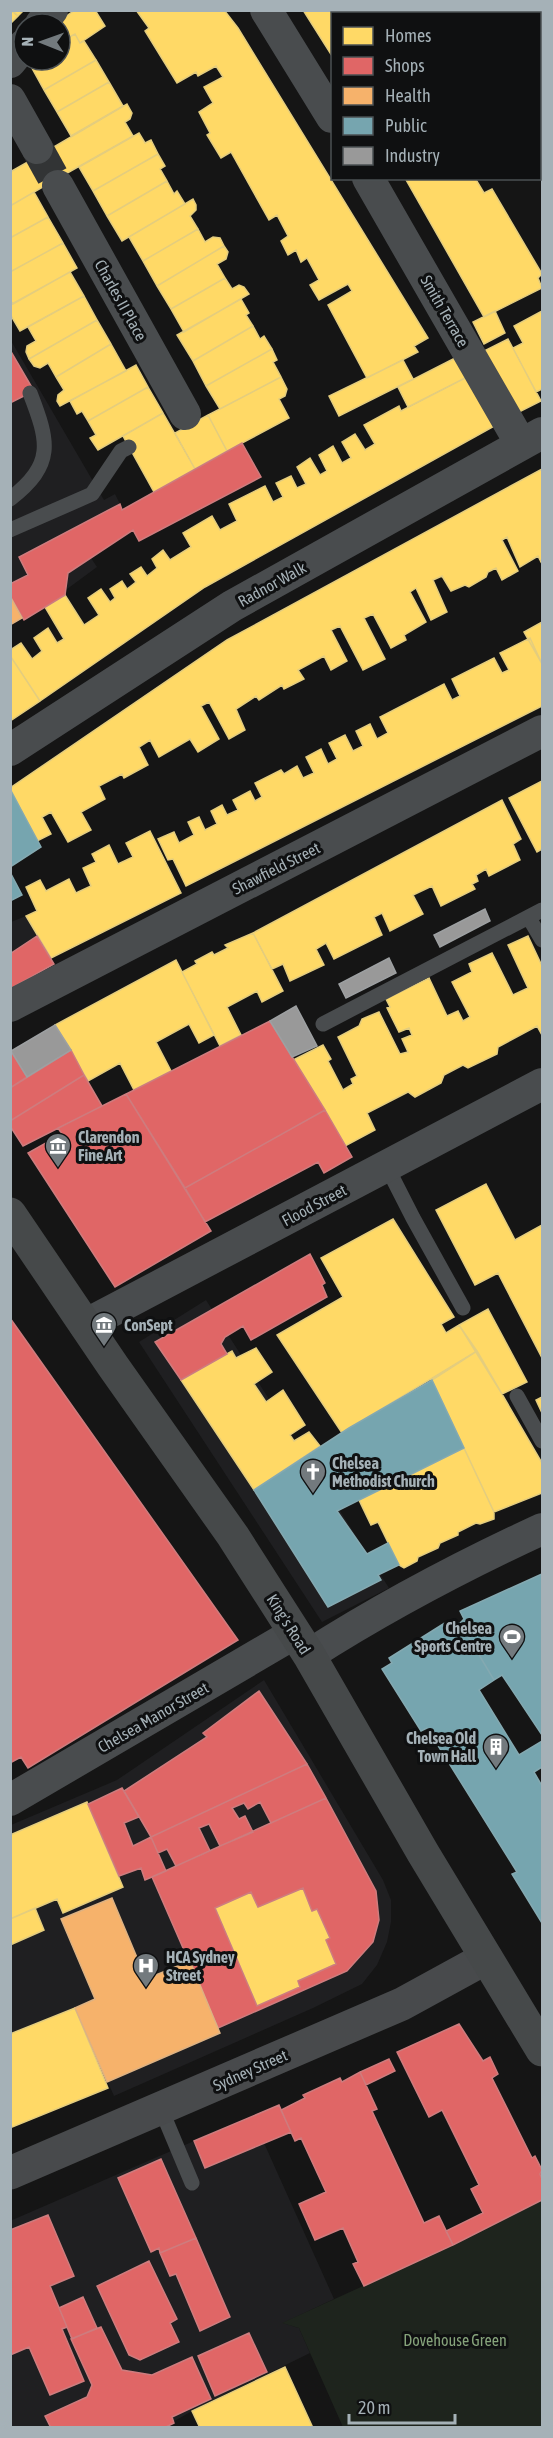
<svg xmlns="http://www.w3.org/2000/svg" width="553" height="2438" viewBox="0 0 553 2438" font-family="'Asap Condensed',sans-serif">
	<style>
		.built { fill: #1f1f21 }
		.green { fill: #1e241d }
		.homes { fill: #ffd966; stroke: #e4cd7e; stroke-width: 1.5 }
		.shops { fill: #e06666; stroke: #ce7c7e; stroke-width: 1.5; fill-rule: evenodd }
		.health { fill: #f6b26b; stroke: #deb282; stroke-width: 1.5 }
		.public { fill: #76a5af; stroke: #84a9b1; stroke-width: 1.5 }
		.industry { fill: #999; stroke: #9da0a2; stroke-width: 1.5 }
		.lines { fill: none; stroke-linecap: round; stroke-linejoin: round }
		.street-tunnel { stroke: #323435; stroke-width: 32; stroke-dasharray: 32 16; stroke-linecap: butt }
		.lane { stroke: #494c4e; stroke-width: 15 }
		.street { stroke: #494c4e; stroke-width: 32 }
		.secondary { stroke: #484a4c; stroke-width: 33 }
		.primary { stroke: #46494a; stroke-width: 33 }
		.labels { text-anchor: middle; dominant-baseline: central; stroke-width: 6; stroke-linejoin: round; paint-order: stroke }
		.street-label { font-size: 16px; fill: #a5b1b7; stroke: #0f1011 }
		.poi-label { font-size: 16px; font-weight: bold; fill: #a5b1b7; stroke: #0f1011; text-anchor: start }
		.park-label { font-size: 16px; fill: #86a37b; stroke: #0f1011 }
	</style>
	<rect width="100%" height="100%" fill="#151515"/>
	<path class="built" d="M10,339l94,161 11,-6 18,36 -42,28 6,9 -72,53 -3,-2 -11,7z
		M26,916l33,57 -48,27v-78z
		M206,1300l183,288 -67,34 -183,-280z
		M264,1680l119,200 8,20v22l-4,20 -10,23 -15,19 -49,24 -199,88 -39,-88 -64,26v-209l106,-45z
		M194,2141l70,2 70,156 -51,24 16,5 11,25 -118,58 -28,16h-153l-1,-206z"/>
	<path class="green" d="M542,2200v227h-199l-44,-99 -17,-5 171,-78z"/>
	<path class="homes" d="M10,10l8,6 -8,8z
		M12,10h12l-6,6z
		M75,10h20l10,16 -25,17 -5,-9 -15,8v-18h-5z
		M136,10h88l14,18 190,310 -14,8 4,6 -51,26 -39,-73 24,-14 -4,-7 -29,16 -9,-15 9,-5 -12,-22 -6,4 -5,-12 -8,5 -7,-14 7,-5 -11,-21 -8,5 -38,-68 -10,6 -14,-23 3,-2 -11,-21 14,-9 -9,-16 19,-10 -7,-11 -18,10 -2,-4 -19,11 -32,-52 4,-3z
		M303,10h98l2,4h-71v42z
		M482,10h60v88h-2v-84h-55z
		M75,34l5,9 4,-2 12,19 -52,30 -16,-29 32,-1v-18z
		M96,60l13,22 -52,30 -13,-22z
		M109,82l14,24 -52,30 -14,-24z
		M127,104l5,9 -2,6 -5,3 8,14 -78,44 -15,-25z
		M139,133l6,10 6,-3 7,14 -65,37 -14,-24z
		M158,154l7,12 -5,3 7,12 -60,35 -14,-25z
		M40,155l15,25 -45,26v-34z
		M405,178h70l9,15 8,-4 50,85 -4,4 4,10 -58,29z
		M167,181l7,13 3,-3 8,13 -63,37 -15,-25z
		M34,192l14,25 -38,21v-32z
		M193,199l3,6v5l-6,6 8,13 -55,32 -14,-24z
		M48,217l15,26 -53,29v-34z
		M198,229l7,13 8,-5 7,1 4,8 -67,40 -14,-25z
		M63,243l14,25 -64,36 -3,-4v-28z
		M224,246l4,6 -2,7 -9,5 8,14 -54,31 -14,-23z
		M70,272l14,24 -64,35 -10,-17v-9z
		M225,278l7,11 7,-4 5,2 5,7 -65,38 -13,-23z
		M84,296l13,24 -68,39 -3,-7 1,-6 9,-5 -8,-14z
		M241,299l8,14 -3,2 7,11 -60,35 -16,-26z
		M495,311l10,22 -21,11 -11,-22z
		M542,311v78l-6,3 -23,-44 10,-5 -9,-17z
		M97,320l14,24 -55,33 -8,-14 -8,5 -6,-2 -5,-7z
		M253,326l7,13 4,-3 8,13 -66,37 -13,-25z
		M508,339l33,62 -24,12 -33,-62z
		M111,344l15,27 -66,35 -3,-5 1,-6 6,-5 -8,-13z
		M272,349l5,11 -4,2 8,15 -61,32 -14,-23z
		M457,357l12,19 -61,31 -10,-20z
		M403,360l10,19 -74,37 -10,-20z
		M136,365l12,22 -60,34 -6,-10 -5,3 -7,-13z
		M469,376l29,48 -293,163 -165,114 -29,-44 -1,-7 11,-7 11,16 10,-8 -8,-13 14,-10 9,15 7,-4 -19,-32 20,-12 19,30 15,-10 -11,-17 13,-9 9,13 5,-4 -5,-9 12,-8 5,8 9,-7 -6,-8 11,-7 6,9 10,-8 -5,-9 11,-9 7,10 21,-13 -8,-14 29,-17 8,14 17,-9 -8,-17 36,-18 8,16 10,-5 -7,-14 15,-7 6,12 9,-4 -9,-17 13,-9 10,17 7,-4 -8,-16 14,-9 9,17 9,-5 -9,-16 13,-8 10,16 10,-6 -11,-19 35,-19 2,5z
		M281,377l6,12 -2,7 -6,3 10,19 -62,33 -19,-36z
		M148,387l15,26 -65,37 -8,-12 6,-3 -8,-14z
		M163,413l32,56 -41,23 -31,-56z
		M208,415l19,36 -32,18 -20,-36z
		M542,469v92l-1,1 -3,-6 -18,11 -13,-30 -5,3 16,31 -16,9 -6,-12 -8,4 -2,5 -17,10 -4,-2 -14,6 -9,-15 -9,4 14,32 -16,8 -15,-32 -6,4 16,30 -22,13 2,5 -15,8 -18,-34 -9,4 21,41 -22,11 -23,-44 -9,4 16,31 -16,9 -7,-14 -26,14 6,9 -20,10 -2,-4 -23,15 -3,-4 -20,13 9,21 -16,9 -20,-37 -8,4 18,33 -21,13 -8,-13 -31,18 -9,-17 -11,7 9,18 -24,13 -2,-4 -23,12 6,13 -24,13 10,18 -23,12 -17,-30 -9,5 9,17 -14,7 -27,-53 217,-148z
		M542,622v42l-18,-32z
		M530,638l12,26v42l-356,180 -13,-27 -5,1 -10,-21 16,-7 5,11 15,-8 -6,-13 11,-5 6,13 12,-6 -6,-13 11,-6 5,10 11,-5 -5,-10 17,-9 5,10 7,-4 -7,-14 26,-13 3,4 13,-8 6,12 11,-5 -8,-16 15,-8 7,15 9,-5 -8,-16 16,-8 8,16 10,-5 -7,-15 14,-7 7,15 11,-6 -8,-16 64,-33 8,16 8,-4 -8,-17 42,-21 8,15 7,-3 -9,-17z
		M11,657l29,44 -30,20v-63z
		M542,781v68l-5,3 -28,-54z
		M502,800l19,39 -8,5 7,16 -31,16 -3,-7 -10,6 2,6 -6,3 3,5 -34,17 -9,-20 -19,9 10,19 -33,17 -8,-18 -8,4 8,18 -48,24 -8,-16 -10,6 8,16 -34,16 -7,-17 -11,5 -19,-36z
		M150,831l31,62 -130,65 -25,-42 11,-5 -11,-24 14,-7 6,11 23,-12 7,14 15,-7 -8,-18 13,-6 -4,-8 17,-9 9,19 15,-7 -7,-14z
		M253,933l30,58 -21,11 -5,-11 -30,16 14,28 -21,11 -38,-74 15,-8 -2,-3 17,-9 2,3 14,-7 -3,-3z
		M528,936l14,30v69l-5,-9 -39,21 -1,7 -29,14 -5,-3 -19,10 -3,8 -26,14 -7,-5 -41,21 8,17 -30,16 -52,-86 30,-15 8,14 -3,2 15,29 10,-6 -2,-5 6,-3 -19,-39 21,-11 3,-7 17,-7 21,42 8,-2 -6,-13 10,-4 -3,-7 -10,4 -12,-24 3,-1 -4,-8 43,-21 18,38 11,-5 5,10 7,-4 -18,-35 20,-10 -3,-8 23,-11 21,42 15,-7 -20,-43z
		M176,960l38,75 -15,8 -10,-19 -33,18 15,29 -37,19 -14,-27 -32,18 -33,-56z
		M486,1184l29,56 27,-15v133l-44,-85 -23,12 -39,-75z
		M486,1184l29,56 27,-15v133l-44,-85 -23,12 -39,-75z
		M393,1219l61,98 -13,7 5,9 13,-8 18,26 -135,82 -65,-98 66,-38 -22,-39z
		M488,1309l39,73 -25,12 -43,-69z
		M256,1348l16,24 -18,12 12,18 17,-12 22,35 -15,10 4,6 15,-9 11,14 -66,44 -73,-110 51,-29 4,7z
		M477,1351l65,112v30l-48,19 -62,-132z
		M542,1397v16l-6,-13z
		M542,1397v16l-6,-13z
		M464,1448l30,64v7l-14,5 -4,-1 -18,9v3l-18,8 -2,5 -20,9 -1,4 -13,7 -5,-3 -21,-43 -7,3 -12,-25z
		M87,1802l36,85 -60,26 -6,-14 -47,20v-84z
		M303,1888l9,23 5,-2 13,29 -4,2 10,24 -38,17 2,6 -43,19 -42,-98 36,-16 7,15z
		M35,1908l9,22 -34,15v-26z
		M75,2008l33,80 -98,40v-94z
		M285,2367l28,61h-113l-8,-17z"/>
	<path class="shops" d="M10,350l24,41 -24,12z
		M242,443l19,34 -122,64 -6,-11 -65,43 -3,22 -41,25 -14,-24v-12l18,-9 -9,-18 101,-53 2,6z
		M37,936l17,28 -44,25v-35z
		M270,1021l55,89 -140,78 -59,-94z
		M71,1050l13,25 -74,46v-33z
		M11,1051l16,26 -17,11v-36z
		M84,1075l18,31 -79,40 -13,-20v-5z
		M126,1094l85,137 -96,56 -87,-134 34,-19 -4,-6z
		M325,1110l27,47 -28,16 -6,-11 -113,60 -20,-34z
		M310,1254l15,29 -3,2 5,12 -76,43 -8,-14 -18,11 -4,7 6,10 -46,26 -26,-38z
		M10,1318l228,322 -210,128 -7,-11 -11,6z
		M259,1691l48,73 -156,73 -27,-46 83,-54 -4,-4z
		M307,1764l19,34 -55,25 -11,-21 -12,7 -4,-6 -12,5 7,11 6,-3 8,16 -33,14 -11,-22 -10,4 11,23 -34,15 -9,-17 -9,4 -7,-16z
		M122,1788l17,29 -15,6 9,23 18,-9 15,34 -21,9 -4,-12 -22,8 -31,-72z
		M326,1798l50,93 3,29 -6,22 -26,29 -129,57 -66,-151zM303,1888l9,23 5,-2 13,29 -4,2 10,24 -38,17 2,6 -43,19 -42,-98 36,-16 7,15z
		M459,2024l24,37 7,-4 8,17 -6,4 40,80 3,-2 7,14 -2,4 2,5v21l-89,45 -7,-14 37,-18 -12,-24 8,-4 -37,-75 -13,7 -32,-65z
		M389,2059l6,12 -29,14 -6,-13z
		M360,2072l17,37 -5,2 52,112 15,-7 14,29 -89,41 -11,-22 5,-2 -15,-34 -28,12 -16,-36 27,-12 -25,-54 -6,3 -14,-31 24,-12 -2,-3 37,-17 2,4z
		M279,2105l12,27 -86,36 -11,-27z
		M161,2159l35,79 -36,15 -1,-5 -8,4 -33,-74z
		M48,2215l26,61 -24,10 17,41 -5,2 22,52 -34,14 -21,-48 -19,8v-125z
		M196,2238l34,79 -30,14 -24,-57 -6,2 -10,-23z
		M149,2261l28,58 -7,4 9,19 -39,18 -11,-5 -32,-69z
		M83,2297l14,31 -25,11 -13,-31z
		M101,2327l21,43 30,5 40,-18 19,42 -39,18 2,6 -10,5h-113l-6,-12 42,-19 5,-12 -21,-46z
		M249,2333l18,39 -52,24 -17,-40z"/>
	<path class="health" d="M10,596l12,22 -12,7z
		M112,1898l34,81 44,-18 30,72 -113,49 -32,-74 20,-9 -34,-80z"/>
	<path class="public" d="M10,789l31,58 -31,20z
		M10,872l12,23 -12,6z
		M432,1380l32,68 -127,63 30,43 21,-11 11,22 -21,10 3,5 -53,27 -74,-117 95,-62z
		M542,1574v161l-40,-60 -8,5 -34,-57 4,-4 -4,-8z
		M448,1621l5,3 7,-1 34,57 -15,10 40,65 23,-14v26l-8,5 8,14v137l-30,-49 5,-2 -90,-144 -6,3 -39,-62 10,-6 -3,-5z"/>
	<path class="industry" d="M485,909l5,12 -50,26 -6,-12z
		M389,958l7,15 -50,25 -7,-14z
		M296,1006l21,40 -25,11 -22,-36z
		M55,1025l16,25 -44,27 -16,-26z"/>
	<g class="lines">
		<path class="street-tunnel" d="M37,148l21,38"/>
		<path class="lane" d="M454,10l2,4
			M540,111l2,4
			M10,499c45,-35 39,-57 20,-106
			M10,530l82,-36 29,-43 8,-4
			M529,918l13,22
			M323,1024l219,-114
			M387,1167l26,51 50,90
			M517,1396l25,45
			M161,2109l31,74"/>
		<path class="street" d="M266,10l66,107
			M41,24l11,-14
			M10,62l14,-17
			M10,100l27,48
			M368,178l153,266
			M58,186l127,228
			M10,750l222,-144 310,-173
			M10,1006l532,-275
			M85,1325l457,-241
			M309,1655c75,-48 153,-89 233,-126
			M10,1800l285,-167"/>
		<path class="secondary" d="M10,2173l392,-169 84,-46"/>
		<path class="primary" d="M10,1214l103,152 120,170 76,119 114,198 119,197"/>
	</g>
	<defs>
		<symbol id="museum-pin" viewBox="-11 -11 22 30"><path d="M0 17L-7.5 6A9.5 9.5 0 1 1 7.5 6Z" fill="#737a7e" stroke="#0f1011"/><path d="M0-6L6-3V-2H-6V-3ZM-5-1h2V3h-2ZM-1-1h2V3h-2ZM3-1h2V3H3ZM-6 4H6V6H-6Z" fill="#fff"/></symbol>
		<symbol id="church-pin" viewBox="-11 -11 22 30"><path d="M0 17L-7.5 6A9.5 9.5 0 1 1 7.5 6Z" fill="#737a7e" stroke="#0f1011"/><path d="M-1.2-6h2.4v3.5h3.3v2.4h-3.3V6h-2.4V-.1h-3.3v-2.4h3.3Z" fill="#fff"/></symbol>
		<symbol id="stadium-pin" viewBox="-11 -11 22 30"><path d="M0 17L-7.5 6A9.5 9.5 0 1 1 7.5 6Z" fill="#737a7e" stroke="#0f1011"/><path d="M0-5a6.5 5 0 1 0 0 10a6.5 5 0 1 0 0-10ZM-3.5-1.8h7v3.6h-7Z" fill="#fff"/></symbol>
		<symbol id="building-pin" viewBox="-11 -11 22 30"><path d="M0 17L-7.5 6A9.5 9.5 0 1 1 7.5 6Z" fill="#737a7e" stroke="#0f1011"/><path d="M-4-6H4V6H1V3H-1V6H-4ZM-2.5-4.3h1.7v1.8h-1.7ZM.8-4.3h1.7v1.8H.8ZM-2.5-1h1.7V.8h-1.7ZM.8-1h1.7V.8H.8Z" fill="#fff"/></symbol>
		<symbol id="hospital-pin" viewBox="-11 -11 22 30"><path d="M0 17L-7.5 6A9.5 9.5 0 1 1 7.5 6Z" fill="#737a7e" stroke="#0f1011"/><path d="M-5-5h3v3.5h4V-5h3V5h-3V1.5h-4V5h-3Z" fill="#fff"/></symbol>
	</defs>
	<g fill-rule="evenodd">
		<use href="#museum-pin" x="43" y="1131" width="30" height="40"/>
		<use href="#museum-pin" x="89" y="1310" width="30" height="40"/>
		<use href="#church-pin" x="298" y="1457" width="30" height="40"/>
		<use href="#stadium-pin" x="497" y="1622" width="30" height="40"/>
		<use href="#building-pin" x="481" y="1732" width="30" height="40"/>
		<use href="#hospital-pin" x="131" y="1951" width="30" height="40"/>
	</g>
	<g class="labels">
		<g class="street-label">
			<text transform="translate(121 300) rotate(61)">Charles II Place</text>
			<text transform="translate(445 311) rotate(60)">Smith Terrace</text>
			<text transform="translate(272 584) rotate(-29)">Radnor Walk</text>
			<text transform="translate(276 868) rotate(-27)">Shawfield Street</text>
			<text transform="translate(314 1205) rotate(-28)">Flood Street</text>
			<text transform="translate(289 1624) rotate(58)">King's Road</text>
			<text transform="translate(153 1717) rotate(-30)">Chelsea Manor Street</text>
			<text transform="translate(250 2070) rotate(-24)">Sydney Street</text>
		</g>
		<g class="poi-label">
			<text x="78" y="1137">Clarendon<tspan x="78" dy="18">Fine Art</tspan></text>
			<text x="124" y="1325">ConSept</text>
			<text x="332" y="1463">Chelsea<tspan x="332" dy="18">Methodist Church</tspan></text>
			<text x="492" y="1628" text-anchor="end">Chelsea<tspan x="492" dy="18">Sports Centre</tspan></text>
			<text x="476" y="1738" text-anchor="end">Chelsea Old<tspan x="476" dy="18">Town Hall</tspan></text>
			<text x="166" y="1957">HCA Sydney<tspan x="166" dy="18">Street</tspan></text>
		</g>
		<g class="park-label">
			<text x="455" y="2340">Dovehouse Green</text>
		</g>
	</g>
	<rect width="553" height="2438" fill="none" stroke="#a5b1b7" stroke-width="24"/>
	<rect x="331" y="12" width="210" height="168" fill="#0f1011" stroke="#4b5053" stroke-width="1.5"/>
	<rect x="343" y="27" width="30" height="18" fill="#ffd966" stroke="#4b5053" stroke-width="1.5"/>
	<text x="385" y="42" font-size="18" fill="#a5b1b7">Homes</text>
	<rect x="343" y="57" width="30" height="18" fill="#e06666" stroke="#4b5053" stroke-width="1.5"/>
	<text x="385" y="72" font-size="18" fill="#a5b1b7">Shops</text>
	<rect x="343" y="87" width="30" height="18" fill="#f6b26b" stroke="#4b5053" stroke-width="1.5"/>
	<text x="385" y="102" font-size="18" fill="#a5b1b7">Health</text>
	<rect x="343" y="117" width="30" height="18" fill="#76a5af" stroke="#4b5053" stroke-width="1.5"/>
	<text x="385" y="132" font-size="18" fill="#a5b1b7">Public</text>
	<rect x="343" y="147" width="30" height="18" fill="#999999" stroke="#4b5053" stroke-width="1.5"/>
	<text x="385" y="162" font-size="18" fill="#a5b1b7">Industry</text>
	<g transform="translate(42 42) rotate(271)"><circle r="28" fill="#0f1011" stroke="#4b5053" stroke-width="1.5"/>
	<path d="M0-4.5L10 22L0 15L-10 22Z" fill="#737a7e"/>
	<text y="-9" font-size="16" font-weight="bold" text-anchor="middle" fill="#a5b1b7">N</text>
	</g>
	<path d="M349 2414v9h106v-9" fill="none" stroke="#a5b1b7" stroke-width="3"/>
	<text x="358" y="2414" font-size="18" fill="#a5b1b7" stroke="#0f1011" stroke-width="4.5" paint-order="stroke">20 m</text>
</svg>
